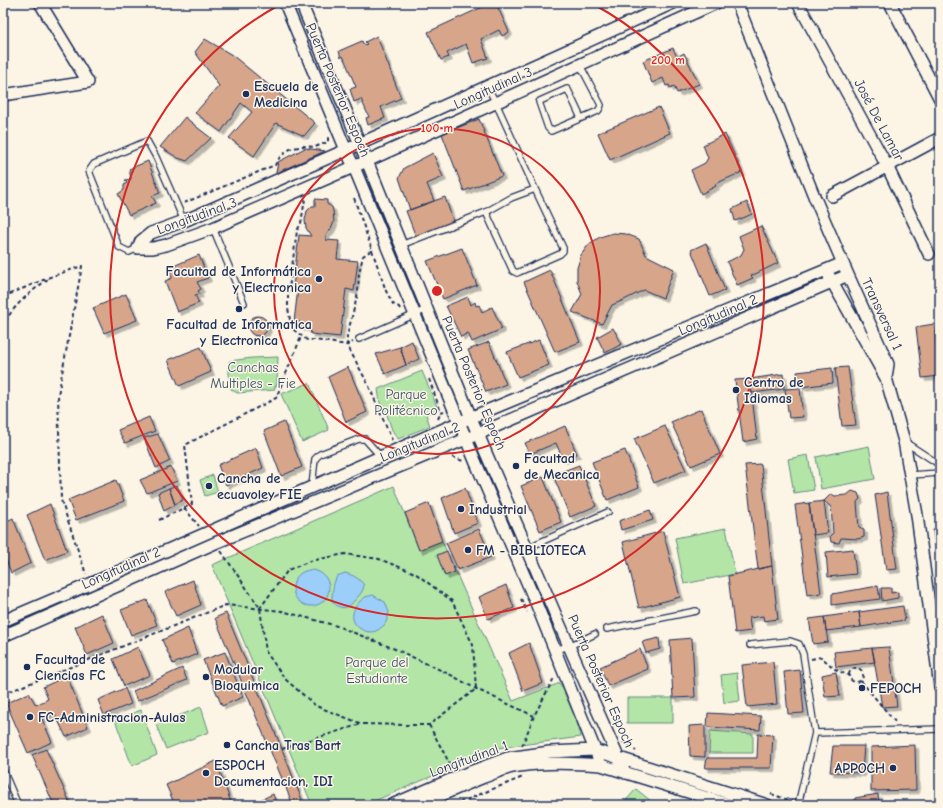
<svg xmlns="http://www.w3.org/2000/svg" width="943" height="808" viewBox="0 0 943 808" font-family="'Comic Neue',sans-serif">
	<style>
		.green { fill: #b2e5a6; stroke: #668a82 }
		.water { fill: #9bcef8; stroke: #688eba }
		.building { fill: #d7a58a; stroke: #1b2f5e; filter: url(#shadow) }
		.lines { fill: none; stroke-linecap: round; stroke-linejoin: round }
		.lane-casing { stroke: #1b2f5e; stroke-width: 8 }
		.street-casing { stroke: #1b2f5e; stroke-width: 14 }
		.path { stroke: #1b2f5e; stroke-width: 2; stroke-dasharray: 4 3; stroke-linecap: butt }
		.lane { stroke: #fcf5e5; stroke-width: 5.5 }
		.street { stroke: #fcf5e5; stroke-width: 11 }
		.ring { fill: none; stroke: #d62828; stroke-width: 2 }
		.poi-dot { fill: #1b2f5e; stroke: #fcf5e5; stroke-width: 1.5 }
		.labels { text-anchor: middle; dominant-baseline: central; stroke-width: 3; stroke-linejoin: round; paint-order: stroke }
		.poi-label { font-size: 14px; font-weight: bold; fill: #1b2f5e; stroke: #fcf5e5; text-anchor: start }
		.street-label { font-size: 14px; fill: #1b2f5e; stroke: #fcf5e5 }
		.park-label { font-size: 14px; fill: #39536c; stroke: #fcf5e5 }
		.centre { fill: #d62828; stroke: #fcf5e5; stroke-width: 2 }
		.ring-label { font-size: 12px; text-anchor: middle; font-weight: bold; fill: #d62828; stroke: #fcf5e5; stroke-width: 3; stroke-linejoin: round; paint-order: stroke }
	</style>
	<defs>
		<filter id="shadow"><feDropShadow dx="3.5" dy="3.5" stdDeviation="0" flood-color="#0004"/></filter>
	</defs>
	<rect width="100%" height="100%" fill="#fcf5e5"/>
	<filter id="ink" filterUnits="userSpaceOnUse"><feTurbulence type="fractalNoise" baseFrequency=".025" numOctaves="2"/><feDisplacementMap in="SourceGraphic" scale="8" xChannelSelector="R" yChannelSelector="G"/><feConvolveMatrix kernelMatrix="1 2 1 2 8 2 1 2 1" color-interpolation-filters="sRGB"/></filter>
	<g filter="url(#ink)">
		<path class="green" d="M278,357l-1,28h-1l-2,5 -37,3 -6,-4 -2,-12v-16l23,-3z
			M422,371l16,38 -12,5 4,12 -32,13 -6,-9 -5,-15 -7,-12 -2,-14z
			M309,383l20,47 -27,12 -21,-48z
			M869,446l6,33 -54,10 -5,-32z
			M808,455l6,35 -20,3 -6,-34z
			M213,475l5,17 -13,4 -5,-16z
			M394,486l25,64 23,-9 71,160 47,-18 17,38 4,16 -83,11 -133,57h-53l-100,-240z
			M726,528l9,46 -51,10 -9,-46z
			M737,673l3,28 -16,2 -3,-28z
			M627,698h46v25h-46z
			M201,707l8,25 -43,17 -10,-24z
			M141,710l16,45 -25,11 -17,-46z
			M710,731l43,3v19h-44z
			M636,789l20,16h-34z"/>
		<path class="water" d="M293 588a18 18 0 1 1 36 0a18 18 0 1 1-36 0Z
			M345,573c8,2 14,5 19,12 -1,7 -5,11 -10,16 -2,2 -3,4 -5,5 -7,4 -13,0 -17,-5 0,-8 1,-17 5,-25z
			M373,595l12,7 4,10c-1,4 -2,9 -4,12 -2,3 -5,4 -7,6 -8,5 -20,0 -24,-8 -4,-9 2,-19 10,-24 2,-2 6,-2 9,-3z"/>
		<path class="building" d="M491,3h5l13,29 -7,4 -3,-6 -18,9 7,19 -15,5 -7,-19 -19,9 2,4 -8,3 -13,-28z
			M377,36l24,62 -20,9 4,11 -17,7 -2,-7 3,-1 -8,-18 -7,3 -4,-13 6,-2 -13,-31 -2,2 -2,-7 23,-10 2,4 3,-1 -2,-2z
			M205,39l27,16 83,68 -11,13 -28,-13 -22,33 -25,-18 23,-26 -11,-9 -20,29 -26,-19 24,-27 -24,-34z
			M673,48l4,9 7,-4 15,31 -22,9 -3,-7 -4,2 -1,-3 -3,1 -3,-8 -11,5 -9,-22z
			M659,107l11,26 -60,27 -12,-27z
			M185,117l13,11 13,10 -24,23 -9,-3 -18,-11z
			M479,119l23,57 -38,15 -22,-57z
			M725,134l17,38 -27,12 1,2 -15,8 -10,-24 14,-7 3,-5 -5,-13z
			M305,148l20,3 -49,22 2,-11z
			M433,153l10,24 -16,7 7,17 -24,9 -11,-32 5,-10z
			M148,161l12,32 -8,3 4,7 -27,12 -11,-21 6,-4v-5l3,-2 -2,-3 6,-1 -2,-10z
			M445,197l9,27 -38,13 -10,-26z
			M315,199l12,1v4l5,3 1,4 1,11 -3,7 -5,6v5l13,1 -2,18 21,2 -4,30 -8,-2 -6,48 -29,-3 -1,-5 -11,-2 1,-5h-6l4,-34 -5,-1 6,-52 12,1 -5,-8 -1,-8 2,-9 5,-5h3z
			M747,202l5,12 -9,4 -8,3 -3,-12z
			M761,226l17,37 -27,13 2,2 -16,7 -10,-23 14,-7 3,-6 -5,-13z
			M613,233l13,1 13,5 7,16 28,14 -11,29 -19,-8 -20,10 -12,5 -10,19 -30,-12 10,-18 -5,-13v-13l4,-13 8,-11 11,-7z
			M706,243l19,47 -15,6 -19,-46z
			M462,248l15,37 -34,14 -16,-38z
			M199,255l9,23 -11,4 4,7 -3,2 2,3 -5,1 4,8 -22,9 -12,-31 7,-3 -3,-10z
			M550,270l30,72 -25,10 -31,-70z
			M126,294l11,26 -33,13 -11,-25z
			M468,297l3,8 4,-3 1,4 3,-1 3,7 10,-5 10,22 -30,13 -4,-9 -7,4 -15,-31z
			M248 326a10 10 0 1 1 20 0a10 10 0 1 1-20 0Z
			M934,324l6,52 -18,2 -6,-51z
			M613,328l9,16 -17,9 -8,-16z
			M539,340l10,25 -31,12 -11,-25z
			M412,341l7,18 -13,6 -6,-18z
			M489,342l17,42 -20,8 -18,-42z
			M201,347l10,25 -32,14 -11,-26z
			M400,347l6,18 -21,9 -9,-20z
			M348,367l19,45 -21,10 -18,-45z
			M848,367l8,58 -14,1 -7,-58z
			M832,368l1,15 -33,4 -3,-15z
			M783,374l1,15 -32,4 -2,-14z
			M750,379l7,60 -14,3 -8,-62z
			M800,388l3,29 -14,1 -4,-29z
			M701,409l19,45 -29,12 -20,-44z
			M149,417l6,14 -30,12 -7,-13z
			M284,422l18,45 -21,9 -17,-45z
			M565,426l12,28 -14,6 -7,-17 -26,11 -5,-11z
			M665,426l21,44 -32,13 -20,-44z
			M158,434l12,27 -14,7 -12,-30z
			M256,448l7,20 -37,17 -8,-20z
			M625,450l14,37 -32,13 -15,-38z
			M761,464l11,102 -14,3 -13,-104z
			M579,465l17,41 -26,11 -17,-42z
			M171,467l6,14 -30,12 -7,-13z
			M543,477l18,45 -21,9 -19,-45z
			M116,480l8,21 -48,19 -8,-20z
			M177,485l6,15 -8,4 -6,-16z
			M169,488l6,17 -11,6 -6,-18z
			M465,488l13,35 -24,10 -12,-35z
			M852,491l6,2 2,6 -3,3 2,26 5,2v7l-6,2 -17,-1 -2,5 -8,-1 -1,-6 3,-3 -2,-26 -7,-6 7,-7 4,2 12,-1z
			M887,492l10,77 -11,1 -11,-75z
			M824,501l4,32 -15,2 -4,-32z
			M429,503l13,38 -23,9 -14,-37z
			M809,503l12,90 -14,2 -12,-90z
			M50,504l17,47 -22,9 -18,-45z
			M650,510l3,10 -32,10 -2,-9z
			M13,518l18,45 -20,10 -8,-21v-29z
			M479,529l12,28 -33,13 -12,-27z
			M940,529v25l-4,1 -3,-25z
			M663,531l17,66 -41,11 -16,-66z
			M853,549l3,25 -28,3 -2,-25z
			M447,551l8,21 -10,4 -8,-21z
			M772,566l6,53 -14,2 -1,-5 -14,2 2,13 -16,2 -7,-57z
			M193,580l8,25 -25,11 -11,-24z
			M506,585l8,23 -26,11 -9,-22z
			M878,586l2,13 -48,6v-11z
			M881,588h10v5l7,-1v6l-16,3z
			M147,600l10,25 -26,10 -10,-25z
			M903,606l2,14 -44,7 -2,-15z
			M859,612l2,15 -35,4 -2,-14z
			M226,613l56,136 22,56h-11l-78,-187z
			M102,614l12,29 -27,12 -12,-28z
			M824,617l4,25 -15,2 -4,-25z
			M188,628l9,26 -24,10 -11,-24z
			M659,638l1,11 -14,4 -4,-11z
			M692,638l3,59 -22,1 -3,-58z
			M529,643l14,40 -20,8 -14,-38z
			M138,647l12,28 -26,11 -11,-27z
			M889,647l8,59 -15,1 -10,-59z
			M872,648l3,14 -39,5 -2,-15z
			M640,649l8,20 -40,17 -8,-19z
			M225,652l18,45 -21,9 -19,-46z
			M773,662l4,42 -30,3 -5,-42z
			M182,668l5,12 -50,21 -4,-10z
			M800,670l4,43 -16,1 -4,-42z
			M836,672l4,24 -15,1 -3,-22z
			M67,676l21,51 -22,10 -11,-23 -13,5 10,23 -24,11 -22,-50 23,-10 7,12 12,-6 -5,-12z
			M125,688l6,16 -27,11 -6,-15z
			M708,713l53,3 -1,14 -53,-3z
			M705,725v32l-15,-1 -1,-30z
			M758,734l15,1 -2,33h-66l2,-10h50z
			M915,745l1,45 -45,1v-44z
			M833,746h31l-2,27 -32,-1z
			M46,749l25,56h-17l-22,-50z
			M216,761l16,44h-57l-9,-20z
			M273,794l4,11h-27z
			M878,794l1,11h-24v-7z
			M815,801l8,1v3h-9z"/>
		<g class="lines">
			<defs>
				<path id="lane" d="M580,65l21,40 -1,3 -2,3 -47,20 -3,-3 -9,-26 1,-1 27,-12 1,1 13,28
					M486,212l27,59 4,2 2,-1 41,-18 3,-3v-3l-28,-59
					M213,228l31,75
					M401,245l85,-33 25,-14 24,-9 -39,-86 -9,-17
					M138,248l-9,4 -10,-5 -30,-76 5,-7 53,-23 9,16 28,64
					M359,339l68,-30
					M905,442l35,23
					M910,475l30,-2
					M312,486l3,-27 5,-5 39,-15h6l16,18
					M527,548l81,-36
					M607,629l89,-18
					M750,645l40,-4 9,3 4,10 12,79 -17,72
					M555,650l14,-4 26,-12
					M815,733l125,-4
					M3,770l15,35"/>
				<path id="street" d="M285,3l61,147 8,17 122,296 60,140 65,162
					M301,3l66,158 104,257 98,228 56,127
					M673,3l-327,147 -162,71 -33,12 -10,8 -3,7h15l13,-3 47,-17 154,-67 349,-158
					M737,3l77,193 34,79 40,89 -2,14
					M798,3l89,163 42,88
					M890,3l50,96
					M3,95l85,-13 -48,-79
					M832,196l108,-58
					M829,276l57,102 18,63 13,74 23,172
					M3,621l87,-37 370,-162 383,-159
					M3,636l212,-93 263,-109 370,-159
					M392,805l65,-28 51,-19 42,-6 44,-2 173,55
					M420,805c21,-10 42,-19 64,-28 11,-4 23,-10 35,-11 27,-4 55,-3 82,-1l129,40"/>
			</defs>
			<use href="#lane" class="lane-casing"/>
			<use href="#street" class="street-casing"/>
			<path class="path" d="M354,198l18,52 -9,6 -4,17 -1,20 -11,43v9l21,39 24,56
				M305,199l-4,24 -4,8 -9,65v12l2,12 4,10 13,10h8l32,5 6,-3
				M184,203l91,-38 5,-8 10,-8 13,-3 12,1 13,-5v-6
				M372,250l14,41 7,13 6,3 1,2
				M3,297l47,-20 32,-11 -24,129 3,105 25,74
				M3,328c6,-20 29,-37 45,-49
				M429,379l12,33
				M438,419l3,-7 3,-1
				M452,457l11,4
				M184,508l15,18
				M159,520l33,-16 -7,-59 91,-47 25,-61
				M221,551l39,57 6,44 19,27 31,27 46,18 43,1h24l47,-36 -3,-44 -21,-44 -37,-28 -36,-14 -34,-5 -35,7 -22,9 -28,38
				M521,599l6,13
				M811,659l10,-2 14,12 14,7
				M849 675a7 7 0 1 1 14 0a7 7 0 1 1-14 0Z
				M861,681l35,42
				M3,694l223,-89 56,6 55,15 58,23 56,26 25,14 58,27
				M429,725l23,43
				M623,742l13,9
				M522,746l12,-30 20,-38
				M282,749l79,-25
				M771,794l21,7
				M373,805l10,-4
				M453,805l70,-28"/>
			<use href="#lane" class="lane"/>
			<use href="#street" class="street"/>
		</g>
	</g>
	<g class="ring">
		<circle cx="437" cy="291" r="163"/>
		<path d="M593 4A327 327 0 1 1 281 4"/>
	</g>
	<g class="poi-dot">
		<circle cx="246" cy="94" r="4"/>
		<circle cx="319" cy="279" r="4"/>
		<circle cx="239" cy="309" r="4"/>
		<circle cx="736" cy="390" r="4"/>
		<circle cx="516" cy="466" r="4"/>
		<circle cx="209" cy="486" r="4"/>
		<circle cx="461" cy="509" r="4"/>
		<circle cx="468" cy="550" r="4"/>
		<circle cx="27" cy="667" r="4"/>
		<circle cx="206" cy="677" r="4"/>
		<circle cx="862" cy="688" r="4"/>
		<circle cx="30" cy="717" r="4"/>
		<circle cx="227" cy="745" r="4"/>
		<circle cx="893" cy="768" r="4"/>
		<circle cx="206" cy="773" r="4"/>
	</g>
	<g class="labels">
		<g class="poi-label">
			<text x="254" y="86">Escuela de<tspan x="254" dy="16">Medicina</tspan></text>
			<text x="311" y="271" text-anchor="end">Facultad de Informática<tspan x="311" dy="16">y Electronica</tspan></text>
			<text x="239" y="324" text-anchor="middle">Facultad de Informatica<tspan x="239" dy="16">y Electronica</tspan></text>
			<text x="744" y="382">Centro de<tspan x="744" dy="16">Idiomas</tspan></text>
			<text x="524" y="458">Facultad<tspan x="524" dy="16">de Mecanica</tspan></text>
			<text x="217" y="478">Cancha de<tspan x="217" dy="16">ecuavoley FIE</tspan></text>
			<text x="469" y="509">Industrial</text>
			<text x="476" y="550">FM - BIBLIOTECA</text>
			<text x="35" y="659">Facultad de<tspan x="35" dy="16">Ciencias FC</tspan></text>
			<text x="214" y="669">Modular<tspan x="214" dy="16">Bioquimica</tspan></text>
			<text x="870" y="688">FEPOCH</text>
			<text x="38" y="717">FC-Administracion-Aulas</text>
			<text x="235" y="745">Cancha Tras Bart</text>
			<text x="214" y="765">ESPOCH<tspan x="214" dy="16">Documentacion, IDI</tspan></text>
			<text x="885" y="768" text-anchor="end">APPOCH</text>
		</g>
		<g class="street-label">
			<text transform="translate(493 88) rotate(-24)">Longitudinal 3</text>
			<text transform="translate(338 90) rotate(67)">Puerta Posterior Espoch</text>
			<text transform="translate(879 120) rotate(62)">José De Lamar</text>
			<text transform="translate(197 216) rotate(-20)">Longitudinal 3</text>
			<text transform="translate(882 314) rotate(65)">Transversal 1</text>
			<text transform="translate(718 315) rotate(-23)">Longitudinal 2</text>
			<text transform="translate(474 383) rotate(67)">Puerta Posterior Espoch</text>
			<text transform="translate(420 442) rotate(-22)">Longitudinal 2</text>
			<text transform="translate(121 568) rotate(-24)">Longitudinal 2</text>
			<text transform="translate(601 681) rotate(66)">Puerta Posterior Espoch</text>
			<text transform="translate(469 759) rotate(-20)">Longitudinal 1</text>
		</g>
		<g class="park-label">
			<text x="253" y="367">Canchas<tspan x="253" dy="16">Multiples - Fie</tspan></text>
			<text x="406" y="394">Parque<tspan x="406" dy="16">Politécnico</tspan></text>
			<text x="377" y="662">Parque del<tspan x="377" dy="16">Estudiante</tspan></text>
		</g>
	</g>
	<circle cx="437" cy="291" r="6" class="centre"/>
	<g class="ring-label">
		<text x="668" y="64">200 m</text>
		<text x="437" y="132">100 m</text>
	</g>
	<rect width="943" height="808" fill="none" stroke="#fcf5e5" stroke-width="16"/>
	<rect x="8" y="8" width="927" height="792" fill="none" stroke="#1b2f5e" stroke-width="1.5" filter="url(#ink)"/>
</svg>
